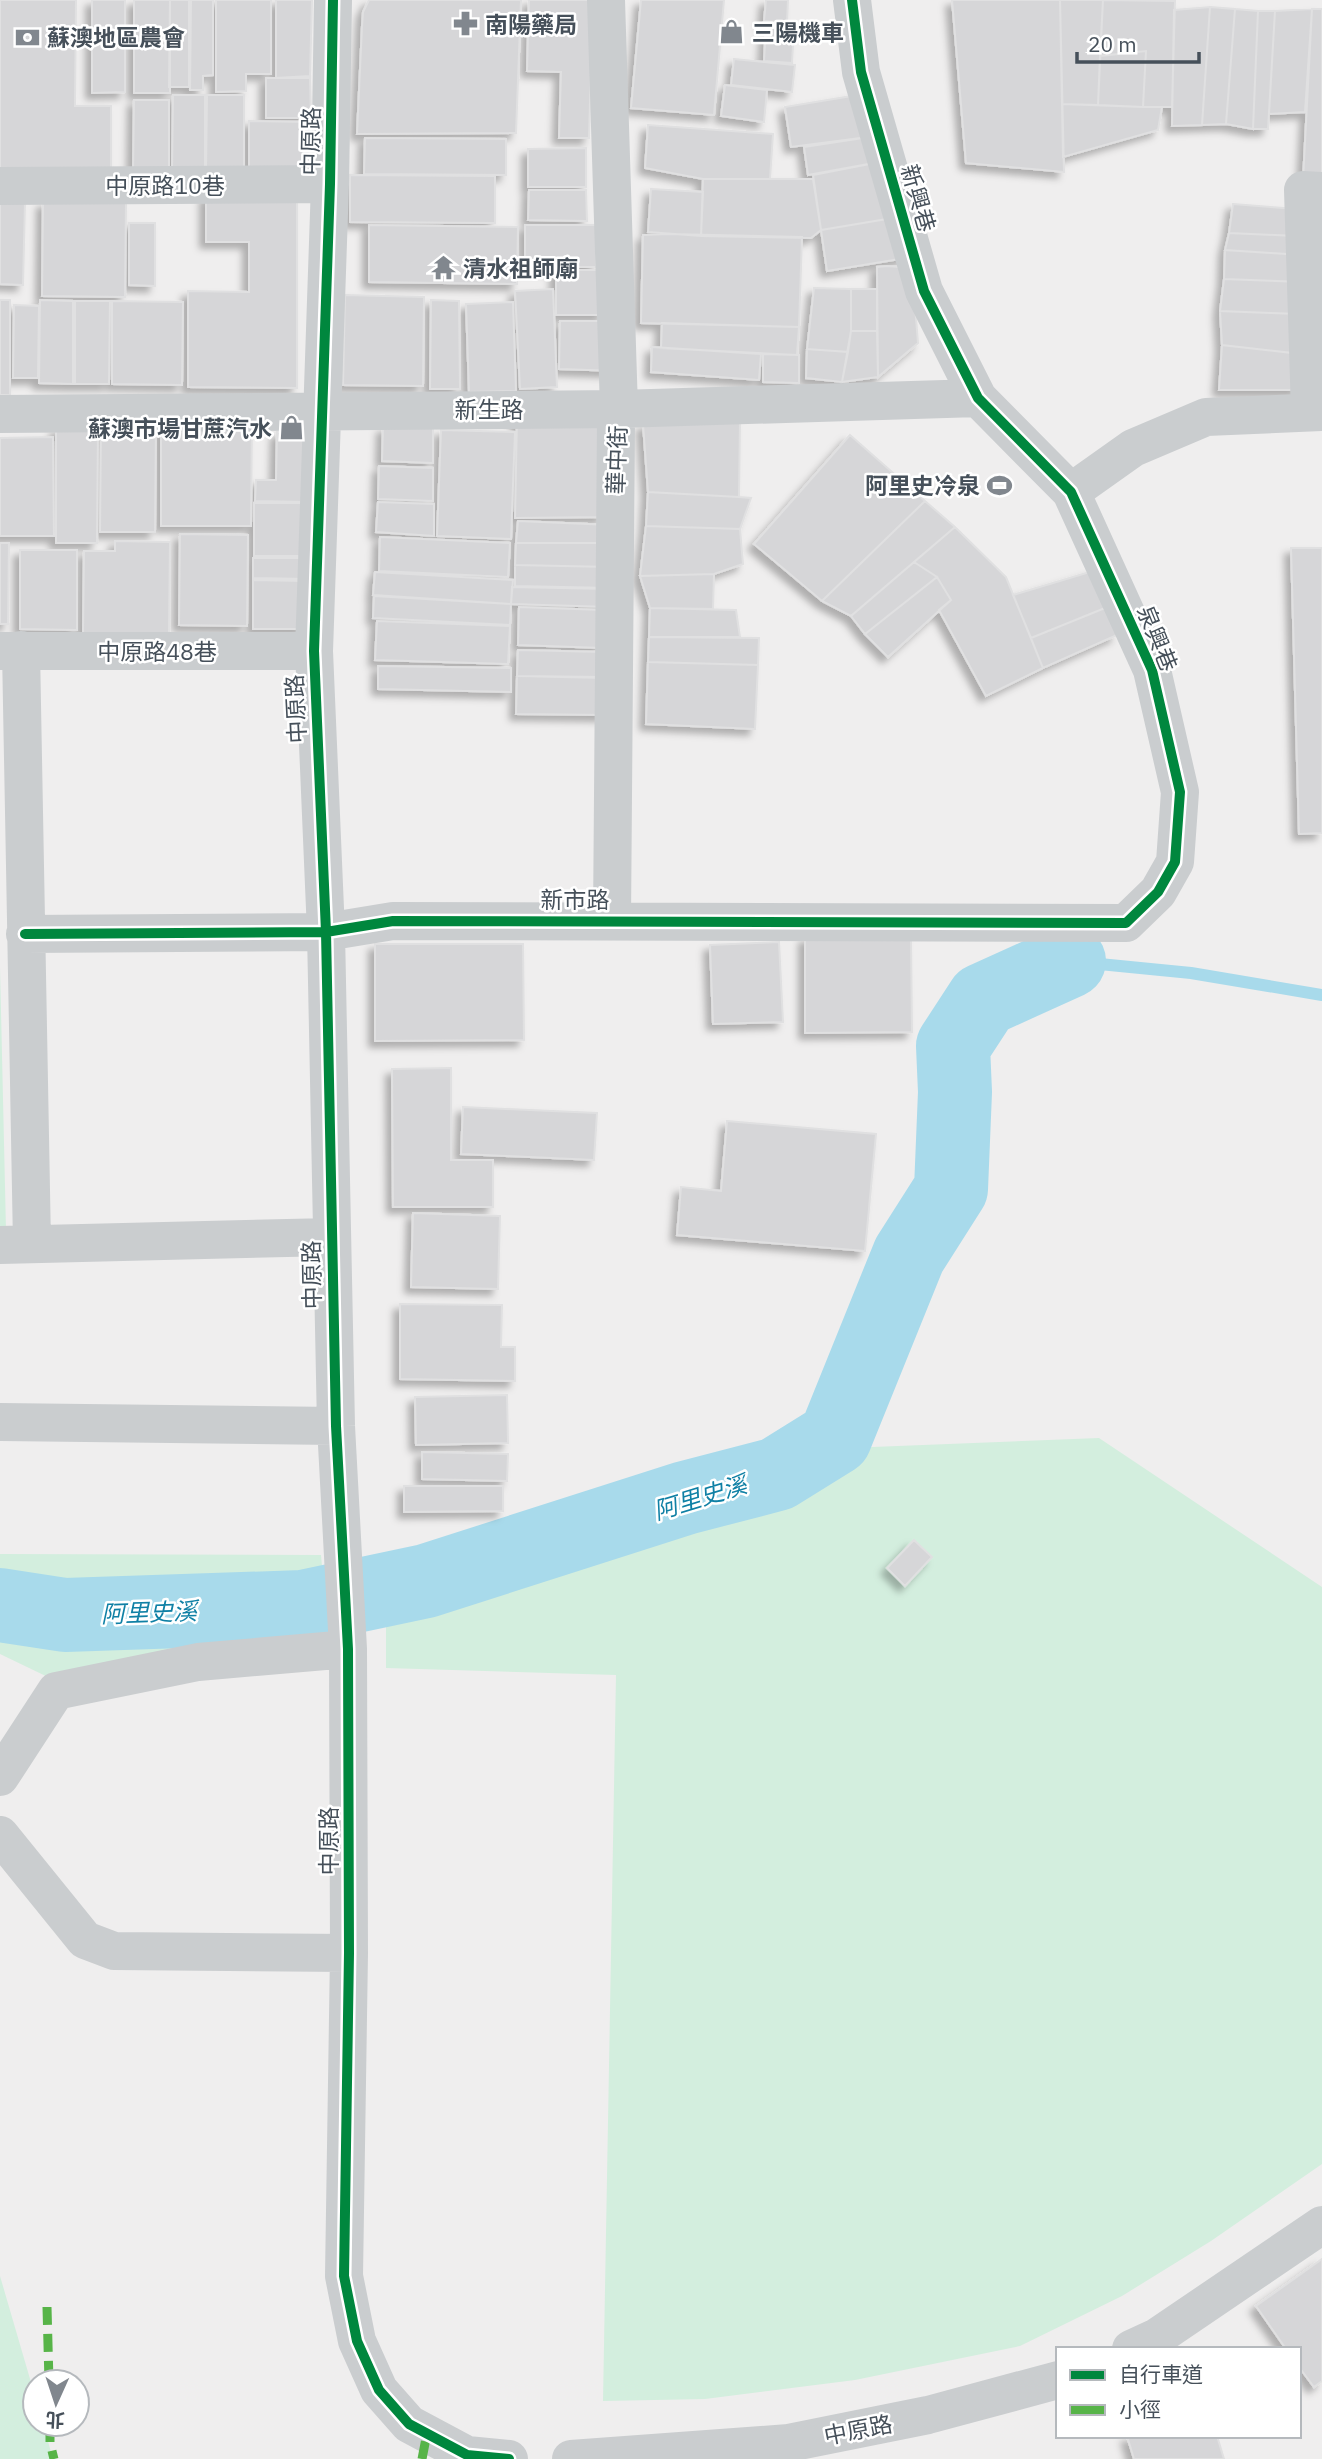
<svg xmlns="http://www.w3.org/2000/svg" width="1322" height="2459" viewBox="0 0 1322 2459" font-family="'IBM Plex Sans','Noto Sans TC',sans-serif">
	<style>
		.green { fill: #d3eede }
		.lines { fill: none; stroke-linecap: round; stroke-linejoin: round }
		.stream { stroke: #a8daeb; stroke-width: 12 }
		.river { stroke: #a8daeb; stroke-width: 74 }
		.building { fill: #d6d6d8; stroke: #e0e0e1; stroke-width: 2; filter: url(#shadow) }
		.minor { stroke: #cacdcf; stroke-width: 38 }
		.quiet { stroke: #57b448; stroke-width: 9; stroke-dasharray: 18 9; stroke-linecap: butt }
		.cycleway-casing { stroke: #fff; stroke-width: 15 }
		.cycleway { stroke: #00873e; stroke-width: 10 }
		.labels { text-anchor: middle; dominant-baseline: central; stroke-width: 5; stroke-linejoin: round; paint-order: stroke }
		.poi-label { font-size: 23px; font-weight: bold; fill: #46505a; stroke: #fff; text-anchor: start }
		.street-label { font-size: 23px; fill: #46505a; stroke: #fff }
		.water-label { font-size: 24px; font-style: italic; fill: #0f80a5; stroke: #fff }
	</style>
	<defs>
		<filter id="shadow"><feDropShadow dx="-6" dy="6" stdDeviation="3.5" flood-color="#0004"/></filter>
	</defs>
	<rect width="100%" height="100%" fill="#efeeee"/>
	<path class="green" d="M0,967l6,263 -6,1z
		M1099,1438l223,149v577l-111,77 -89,55 -102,50 -165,34 -150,19 -102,2 13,-726 -230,-7v-56l391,-117 70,-47z
		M0,1554l321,1 8,91 -275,34 -54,-26z
		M0,2276l35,120v28h8l10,35h-53z"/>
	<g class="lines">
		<path class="stream" d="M1069,961l122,12 131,22"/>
		<path class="river" d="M0,1605l65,10 238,-8 123,-26 259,-83 92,-24 58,-36 74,-183 42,-66 4,-97 -2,-46 30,-46 86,-39"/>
	</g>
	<path class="building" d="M0,0h76l-1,106h36v63l-111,1z
		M92,0h33v92l-33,1z
		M134,0h36v93h-36z
		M170,0h19v87h-20z
		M191,0h22v75l-10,1v14h-13z
		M216,0h55v74h-25v17l-30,1z
		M276,0h36l-2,76 -34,2z
		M369,0h152l-5,133 -159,1 5,-108 1,-14z
		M529,0h64l-4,138h-30l2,-66 -34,-1z
		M641,0h83l-10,115 -83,-7z
		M766,0h22l-1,23 -23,-2z
		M952,0h108l4,172 -98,-9z
		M1060,0h43l-5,105 -36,-1z
		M1103,0l72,1 -3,106h-29l3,-56 -46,5z
		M1210,7l-8,118 -30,1 2,-116z
		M1210,7l25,2 -9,115 -24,1z
		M1235,9l23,2 -5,118 -27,-5z
		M1312,9l-7,103 -36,2 6,-103z
		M1312,9h10v171h-19z
		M1258,11h17l-7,118h-15z
		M766,25l28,1 -2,37 -28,-2z
		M1146,51l-3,56 -45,-2 2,-49z
		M734,59l61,6 -3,27 -61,-7z
		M266,78h44l1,40h-45z
		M725,85l42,5 -3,32 -43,-6z
		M864,94l12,42 -85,11 -6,-40z
		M173,95h32v76h-33z
		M207,95h37v75h-38z
		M134,100h35v73l-36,-1z
		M1062,104l81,3h19l-4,23 -95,27z
		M249,121l61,1v46h-61z
		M648,125l125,9 -3,45h-67l-58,-11z
		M876,136l9,25 -77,14 -4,-28z
		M365,138l141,1v36l-142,-1z
		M586,148v39h-58v-38z
		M885,161l14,56 -78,13 -8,-55z
		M350,175l145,1v47l-145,-1z
		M703,179h110l8,51 -10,8 -110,-2z
		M651,189l52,3 -2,44 -53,-4z
		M529,190h57l1,31 -59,-1z
		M206,195h91v193l-109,-1v-96l61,1v-50h-43z
		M0,201l25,1 -2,83 -23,-1z
		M43,202l83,1 -1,94 -83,-1z
		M1233,204l63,5v27l-67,-3z
		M899,217l7,41 -79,13 -6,-41z
		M129,223h26v63l-26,-1z
		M369,225l149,2 -1,57 -148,-2z
		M525,225h71v42h-71z
		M1229,233l67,3 5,19 -76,-5z
		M667,234l135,3 -3,90 -158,-4 2,-88z
		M1225,250l76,5v27l-77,-3z
		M887,266l25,2 6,75 -40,34 -1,-110z
		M556,270h49l-1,45h-48z
		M1224,279l77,3 -3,32 -78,-3z
		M814,288l37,1v42l-3,21 -41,-3z
		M553,289l4,98 -37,2 -5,-98z
		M851,289h26v42h-26z
		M345,295l79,2 -1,89 -80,-1z
		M0,300h10v95h-10z
		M40,300l33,1v83l-34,-1z
		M431,300l28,1 1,88h-30z
		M75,301h35l-1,83h-34z
		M112,301l71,1 -1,83 -70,-1z
		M513,302l3,89 -47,1 -3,-88z
		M14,305l25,1 -1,72h-25z
		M1220,311l78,3 3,40 -79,-9z
		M560,321h59l-1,50 -59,-2z
		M662,323l137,4 -2,28 -136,-7z
		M851,331h26l1,46 -36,5z
		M1222,345l79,9 -2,36h-80z
		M652,347l109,7 -2,26 -108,-8z
		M807,349l41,3 -6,30 -36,-4z
		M763,354l36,1v28l-36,-1z
		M517,417l84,3 3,97 -89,1z
		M161,418h91l-1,108h-90z
		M740,421l-1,76 -91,-5 -5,-68z
		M101,423l55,1 -1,108h-55z
		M433,426v37l-51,-2 1,-34z
		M56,428h42l-1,115h-41z
		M441,430l74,2 -4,107 -74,-3z
		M277,432h28v70l-50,-1 1,-21h20z
		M850,435l75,66 -103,100 -68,-57z
		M53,437l1,99h-54v-98z
		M379,466l54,2v33l-55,-2z
		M648,492l91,5 12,1 -11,31 -94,-3z
		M925,501l30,26 -104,89 -29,-15z
		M378,502l56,2v32l-58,-4z
		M254,503h52v53h-52z
		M518,521l93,4 1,18h-96z
		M646,526l94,3 3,35 -29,10 -74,2z
		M955,527l51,50 37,91 -57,28 -47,-86 12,-10 -14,-23 -23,-15z
		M180,534l68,1 -1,91 -68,-1z
		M380,537l130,6 -2,34 -129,-6z
		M115,541l55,1 -1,92 -86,-1 1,-82h31z
		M0,543h9l-1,81h-8z
		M516,543h96l-1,24 -96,-2z
		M1291,548h31v285l-23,1z
		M20,550h57v80l-57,-1z
		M253,558h53v21l-53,-1z
		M914,562l23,15 -72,57 -14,-18z
		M515,565l96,2 -1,21 -95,-2z
		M1093,571l12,37 -74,30 -18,-43z
		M375,572l138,8 -2,24 -138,-9z
		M714,574l-1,35 -63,-1 -10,-32z
		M937,577l14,23 -63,57 -23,-23z
		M253,580l52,1v48h-52z
		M512,587l98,2 -1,18 -98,-3z
		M374,596l137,8 -1,21 -137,-7z
		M519,607l84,3 -1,38 -84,-3z
		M650,608l86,2 4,27h-91z
		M1105,608l12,27 -74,33 -12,-30z
		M377,621l133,5 -2,38 -133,-4z
		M649,637l110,1 -1,27 -110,-3z
		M518,650l86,2 -1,25 -86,-1z
		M648,662l110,3 -3,64 -109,-5z
		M378,666l133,2v24l-133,-3z
		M517,676l90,2 -1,37 -90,-1z
		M911,936l1,96 -107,1v-96z
		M779,942l4,80 -70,2 -3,-79z
		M375,944h148l1,96 -149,1z
		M451,1068v92h42v47h-100l-1,-138z
		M463,1107l134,6 -3,47 -133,-6z
		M727,1121l149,13 -11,117 -188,-16 4,-48 40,4z
		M413,1213l87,3 -2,73 -87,-2z
		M400,1304l102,1 -1,42h14v34l-115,-2z
		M507,1395l1,48 -92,2 -1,-48z
		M422,1452l86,2 -1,27 -85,-2z
		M404,1486h99v25l-99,1z
		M914,1540l18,17 -27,29 -18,-18z
		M1322,2259v122l-8,6 -15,-20v-18h-13l-30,-43z
		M1127,2436h90l7,23h-90z"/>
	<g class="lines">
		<path class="minor" d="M333,0l-3,184 -16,467 12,281 10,494 12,223 1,304 -5,323 13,65 22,49 30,34 58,31 42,4
			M606,0l13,409 -3,11 -4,500
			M0,186l330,-2
			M1310,412l-7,-222 19,1
			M0,414l619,-5 359,-11
			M1071,492l62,-44 73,-31 116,-5
			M21,650l11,594
			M0,651h314
			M25,934l301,-2 67,-11 733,2 32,-31 17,-30 5,-70 -28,-122 -81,-178 -93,-94 -54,-107 -63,-219 -9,-72
			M0,1245l331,-8
			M0,1422l336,4
			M0,1777l56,-86 142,-29 150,-13
			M0,1835l85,105 29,11 235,2
			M1131,2349l26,-12 165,-112
			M571,2459l218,-16 139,-28 130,-35"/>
		<path class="quiet" d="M47,2307l2,75
			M50,2424v19l4,16
			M422,2459l5,-26"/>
		<defs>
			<path id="cycleway" d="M333,0l-3,184 -16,467 12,281 10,494 12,223 1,304 -5,323 13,65 22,49 30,34 58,31 42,4
				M25,934l301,-2 67,-11 733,2 32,-31 17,-30 5,-70 -28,-122 -81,-178 -93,-94 -54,-107 -63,-219 -9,-72"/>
		</defs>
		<use href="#cycleway" class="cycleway-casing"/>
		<use href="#cycleway" class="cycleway"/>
	</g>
	<defs>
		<symbol id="pharmacy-bare" viewBox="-9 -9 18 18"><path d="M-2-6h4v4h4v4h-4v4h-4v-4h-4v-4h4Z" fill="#81878e" stroke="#fff" stroke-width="2.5" paint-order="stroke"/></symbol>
		<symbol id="shop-bare" viewBox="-9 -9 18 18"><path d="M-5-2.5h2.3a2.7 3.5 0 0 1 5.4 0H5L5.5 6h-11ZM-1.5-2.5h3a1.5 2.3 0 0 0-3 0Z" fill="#81878e" stroke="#fff" stroke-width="2.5" paint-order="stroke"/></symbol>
		<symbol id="bank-bare" viewBox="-9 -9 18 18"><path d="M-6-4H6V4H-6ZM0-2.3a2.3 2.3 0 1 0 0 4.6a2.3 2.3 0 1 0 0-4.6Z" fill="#81878e" stroke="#fff" stroke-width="2.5" paint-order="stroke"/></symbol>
		<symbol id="temple-bare" viewBox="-9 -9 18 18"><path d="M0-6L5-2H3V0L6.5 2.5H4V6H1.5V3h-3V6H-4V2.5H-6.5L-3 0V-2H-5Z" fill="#81878e" stroke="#fff" stroke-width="2.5" paint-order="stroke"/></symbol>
		<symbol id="stadium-bare" viewBox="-9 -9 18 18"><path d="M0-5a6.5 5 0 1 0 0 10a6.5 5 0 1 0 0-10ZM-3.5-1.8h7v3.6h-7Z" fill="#81878e" stroke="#fff" stroke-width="2.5" paint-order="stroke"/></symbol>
	</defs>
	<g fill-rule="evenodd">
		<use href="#pharmacy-bare" x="448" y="6" width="35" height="35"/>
		<use href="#shop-bare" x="714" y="14" width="35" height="35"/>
		<use href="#bank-bare" x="10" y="20" width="35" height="35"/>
		<use href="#temple-bare" x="426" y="250" width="35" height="35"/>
		<use href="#shop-bare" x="274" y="410" width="35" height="35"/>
		<use href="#stadium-bare" x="982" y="468" width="35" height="35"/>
	</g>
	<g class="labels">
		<g class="poi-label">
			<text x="485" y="24">南陽藥局</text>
			<text x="752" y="32">三陽機車</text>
			<text x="47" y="37">蘇澳地區農會</text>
			<text x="463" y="268">清水祖師廟</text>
			<text x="272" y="428" text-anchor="end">蘇澳市場甘蔗汽水</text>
			<text x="980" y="485" text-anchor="end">阿里史冷泉</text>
		</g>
		<g class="street-label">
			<text transform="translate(310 141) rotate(-89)">中原路</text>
			<text x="165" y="185">中原路10巷</text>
			<text transform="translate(919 198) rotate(74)">新興巷</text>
			<text x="489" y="409">新生路</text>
			<text transform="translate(616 460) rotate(-88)">華中街</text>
			<text transform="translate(1158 638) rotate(68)">泉興巷</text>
			<text x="157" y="651">中原路48巷</text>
			<text transform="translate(295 709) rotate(-93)">中原路</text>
			<text x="575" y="899">新市路</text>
			<text transform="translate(311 1275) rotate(-91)">中原路</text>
			<text transform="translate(328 1841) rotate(-90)">中原路</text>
			<text transform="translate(858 2429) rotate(-11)">中原路</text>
		</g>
		<g class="water-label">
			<text transform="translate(700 1497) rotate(-17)">阿里史溪</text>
			<text transform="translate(149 1612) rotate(-2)">阿里史溪</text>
		</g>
	</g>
	<rect x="1056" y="2347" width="245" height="91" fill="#ffffff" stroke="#b5b9bd" stroke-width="2"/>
	<rect x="1070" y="2370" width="35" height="10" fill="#00873e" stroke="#b5b9bd" stroke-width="2"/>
	<text x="1119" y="2382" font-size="21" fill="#46505a">自行車道</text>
	<rect x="1070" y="2405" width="35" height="10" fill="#57b448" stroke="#b5b9bd" stroke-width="2"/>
	<text x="1119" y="2417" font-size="21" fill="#46505a">小徑</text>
	<g transform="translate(56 2403) rotate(183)"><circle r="33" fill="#ffffff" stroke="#b5b9bd" stroke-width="2"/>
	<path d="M0-5L12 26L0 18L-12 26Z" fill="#81878e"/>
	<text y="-10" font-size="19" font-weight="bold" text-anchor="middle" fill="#46505a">北</text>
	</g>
	<path d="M1077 52v10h122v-10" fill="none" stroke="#46505a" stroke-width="3.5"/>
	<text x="1088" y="52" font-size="21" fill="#46505a" stroke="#ffffff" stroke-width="5" paint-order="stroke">20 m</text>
</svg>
